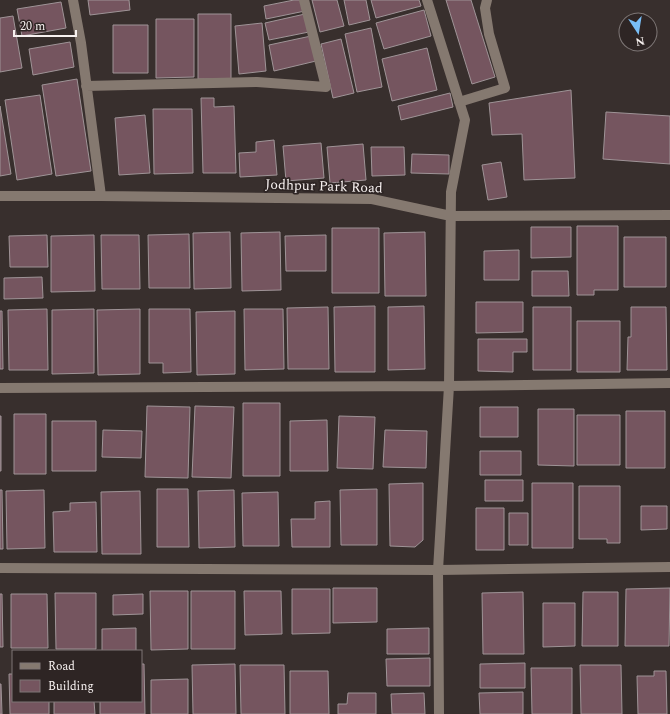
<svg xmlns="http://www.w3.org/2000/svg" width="670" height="714" viewBox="0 0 670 714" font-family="Spectral,serif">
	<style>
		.building { fill: #75555f; stroke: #9f9497 }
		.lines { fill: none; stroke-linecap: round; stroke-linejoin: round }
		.minor { stroke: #857970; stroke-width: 10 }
		.labels { text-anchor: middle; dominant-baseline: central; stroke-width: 3.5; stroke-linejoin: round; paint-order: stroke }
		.street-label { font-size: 14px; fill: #f7f1f0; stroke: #2e2524 }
	</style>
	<rect width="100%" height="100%" fill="#382f2d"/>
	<path class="building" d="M88,0h41l1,10 -40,5z
		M294,0h9l2,11 -39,8 -2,-13z
		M312,0h25l7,26 -24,6z
		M344,0h22l4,20 -21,5z
		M371,0h48l2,6 -45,12z
		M446,0h25l24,77 -23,7z
		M61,2l5,26 -44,8 -5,-27z
		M424,10l7,26 -47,13 -8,-26z
		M198,14h33v65h-33z
		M305,14l4,18 -40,8 -4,-17z
		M13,16l9,52 -22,4v-54z
		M156,19h38v58l-38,1z
		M262,23l4,48 -27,3 -4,-48z
		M113,25h35v48h-35z
		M371,28l11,59 -25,5 -12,-58z
		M311,36l5,25 -42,10 -5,-26z
		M341,39l13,54 -21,5 -12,-54z
		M70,42l4,25 -41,8 -4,-26z
		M427,48l10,42 -45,11 -10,-42z
		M77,79l14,92 -35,5 -14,-91z
		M571,90l4,88 -51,2 -2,-46 -30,1 -3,-32z
		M450,93l3,14 -52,13 -3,-14z
		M40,95l12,79 -35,6 -12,-80z
		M201,98h13v9l20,-1 2,67h-33z
		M0,106l11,68 -11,2z
		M153,109h39l1,64 -39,1z
		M606,112l64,4v48l-67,-5z
		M145,115l5,58 -31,2 -4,-57z
		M274,140l3,35 -37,2 -1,-24 17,-1v-10z
		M321,143l3,35 -38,3 -3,-35z
		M363,144l3,36 -36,3 -3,-36z
		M371,147h33l1,28 -33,1z
		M412,154l37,1v19l-38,-1z
		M501,162l6,35 -19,3 -6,-35z
		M577,226h41v64h-24v5h-17z
		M531,227h40v30l-40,1z
		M332,228h47v65h-47z
		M230,232l1,56 -37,1 -1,-56z
		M280,232l1,58 -39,1 -1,-58z
		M425,232l1,64h-41l-1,-63z
		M189,234l1,54h-41l-1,-53z
		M47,235l1,32h-38l-1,-31z
		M94,235l1,56 -44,1v-56z
		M101,235h38l1,54h-38z
		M326,235v36h-40l-1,-35z
		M624,237h42v50h-42z
		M519,250v30h-35v-29z
		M532,271h36l1,25h-37z
		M42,277l1,21 -39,1v-21z
		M476,302h47v30l-47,1z
		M375,306v66h-40l-1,-65z
		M424,306l1,63 -37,1v-63z
		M328,307l1,62h-41l-1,-61z
		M533,307h38v63h-38z
		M631,307h35l1,63h-40l1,-33h3z
		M47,309l1,61h-39l-1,-60z
		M94,309v64l-42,1v-64z
		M140,309v65l-42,1 -1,-65z
		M149,309h41l1,63 -28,1v-10h-14z
		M244,309h39l1,60 -39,1z
		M0,311h2l1,58h-3z
		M235,311v63l-38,1 -1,-63z
		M577,321h43v51h-43z
		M478,339h49v13h-14v20l-35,-1z
		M243,403h37v73h-37z
		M147,406l43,1 -2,71 -43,-1z
		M195,406l39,1 -3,71 -39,-1z
		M480,407h38v30h-38z
		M538,409h36v57l-36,-1z
		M626,411h39v57h-39z
		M14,414h32v60h-32z
		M577,415h43v50h-43z
		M0,416h1v55h-1z
		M339,416l36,1 -2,52 -36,-1z
		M327,420l1,51h-38v-50z
		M52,421h44v50h-44z
		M103,430l39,1 -1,27 -39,-1z
		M385,430l42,1 -1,37 -43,-1z
		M480,451h41v24h-41z
		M485,480h38v21h-38z
		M423,483v57l-8,7 -25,-1 -1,-62z
		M532,483h41v65h-41z
		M579,486h41v57h-13v-4h-28z
		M157,489h31l1,58h-32z
		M377,489v56h-36l-1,-55z
		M0,490h2l1,59h-3z
		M44,490l1,58 -38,1 -1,-58z
		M234,490l1,57 -36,1 -1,-57z
		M140,491l1,63h-39l-1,-62z
		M278,492l1,54h-36l-1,-53z
		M330,501v46h-38l-1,-28h24v-17z
		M96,502l1,50h-43l-1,-40 17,-1v-8z
		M641,506h26v23l-26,1z
		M476,508h28v42h-28z
		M509,513h19v32h-19z
		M333,588h44v34l-44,1z
		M670,588l-1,58h-44l1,-57z
		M292,589h38v44l-38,1z
		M150,591h38v58l-37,1z
		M191,591h44v58h-44z
		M244,591h37l1,43 -37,1z
		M523,592l1,62h-41l-1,-61z
		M583,592h35v54h-36z
		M55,593h41v56h-40z
		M0,594h2l1,53h-3z
		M11,594h36l1,54h-37z
		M143,594v20l-30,1v-20z
		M543,603h32v43l-32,1z
		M136,628v23h-34v-22z
		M429,628v26h-42v-25z
		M430,658v28h-43l-1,-27z
		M525,663v25h-45v-24z
		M141,664h3l1,50h-45v-13h41z
		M235,664l1,50h-43l-1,-49z
		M240,665h44l1,49h-44z
		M580,665h41l1,49h-41z
		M531,668h41v46h-40z
		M290,671h38l1,43h-39z
		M654,671h12l1,43h-29l-1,-38h17z
		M9,674h4v27h36v13h-39z
		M188,679v35h-37v-34z
		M0,684h1l1,30h-2z
		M523,692v22h-43l-1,-21z
		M348,693h28v21h-38v-10h9z
		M424,693l1,21h-33l-1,-20z
		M54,701h40l1,13h-41z"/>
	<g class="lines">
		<path class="minor" d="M73,0l8,43 20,153
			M427,0l38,120 -14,72 -2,194 -11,184 1,144
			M86,86l171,-4 69,5 -22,-87
			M459,102l46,-14 -16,-54 -4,-26 2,-8
			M0,196h101l271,3 79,17 219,-1
			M0,388l449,-2 221,-3
			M0,568l438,2 232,-3"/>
	</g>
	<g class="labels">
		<g class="street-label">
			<text transform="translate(324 186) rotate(2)">Jodhpur Park Road</text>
		</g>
	</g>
	<rect x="12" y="650" width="130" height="52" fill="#2e2524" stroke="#7e7776"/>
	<rect x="20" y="663" width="20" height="6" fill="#857970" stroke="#7e7776"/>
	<text x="48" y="670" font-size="12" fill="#f7f1f0">Road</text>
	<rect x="20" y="680" width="20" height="12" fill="#75555f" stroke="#7e7776"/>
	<text x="48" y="690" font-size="12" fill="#f7f1f0">Building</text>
	<g transform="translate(638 32) rotate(168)"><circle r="19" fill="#2e2524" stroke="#7e7776"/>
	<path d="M0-3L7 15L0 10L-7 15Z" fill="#79bff8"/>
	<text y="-6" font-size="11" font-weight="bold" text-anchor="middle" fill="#f7f1f0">N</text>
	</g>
	<path d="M14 30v6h62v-6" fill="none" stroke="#f7f1f0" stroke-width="2"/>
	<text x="20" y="30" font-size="12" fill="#f7f1f0" stroke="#2e2524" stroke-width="3" paint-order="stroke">20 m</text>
</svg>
